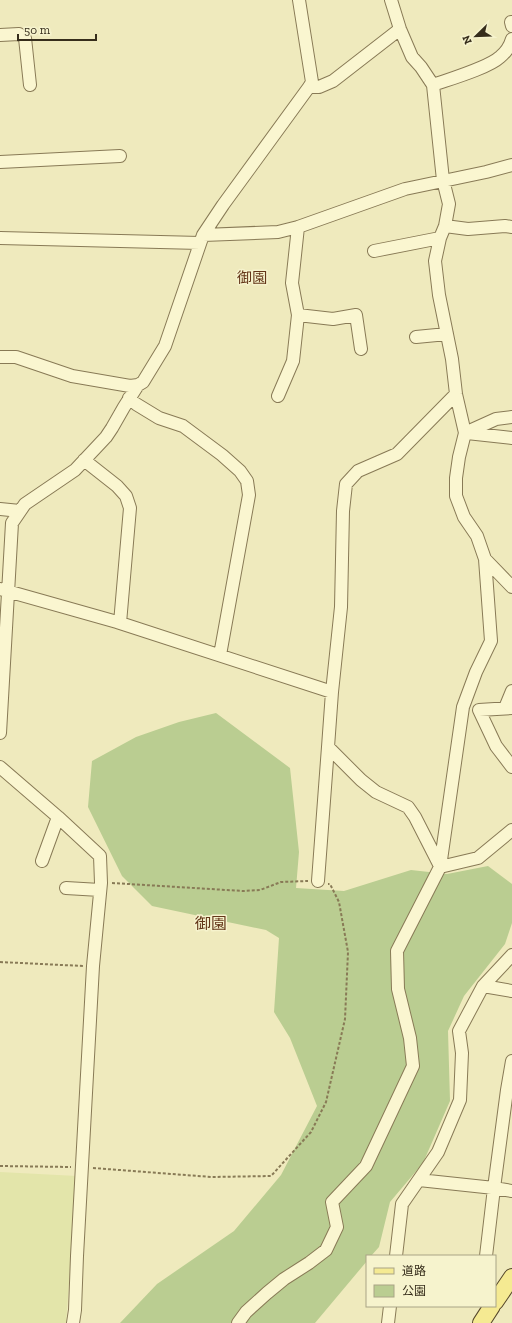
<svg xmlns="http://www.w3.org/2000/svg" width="512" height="1323" viewBox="0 0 512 1323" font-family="'Zilla Slab','Noto Sans JP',serif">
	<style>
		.farmland { fill: #e3e5aa }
		.green { fill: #bacd91 }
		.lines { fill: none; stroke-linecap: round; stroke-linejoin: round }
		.minor-casing { stroke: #887a56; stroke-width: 14 }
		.major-casing { stroke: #55462a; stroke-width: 18 }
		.path { stroke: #887a56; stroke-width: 2; stroke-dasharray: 3 2; stroke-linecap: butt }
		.minor { stroke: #faf6d0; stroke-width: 12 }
		.major { stroke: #f5ea92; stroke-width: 16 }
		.labels { text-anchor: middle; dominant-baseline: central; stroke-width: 3; stroke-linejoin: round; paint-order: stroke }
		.neighbourhood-label { font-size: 15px; fill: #643719; stroke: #f6f3cd }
		.quarter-label { font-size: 16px; fill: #643719; stroke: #f6f3cd }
	</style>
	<rect width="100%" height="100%" fill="#efeabd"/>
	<path class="farmland" d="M0,1172l77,4 -11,147h-66z"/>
	<path class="green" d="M216,713l74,55 9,84 -3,36 48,3 67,-21 36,4 41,-8 24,18v39l-7,21 -41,52 -16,35 2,70 -27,62 -33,39 -11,45 -8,9h-4v5l-52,62h-195l37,-39 77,-53 47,-56 36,-69 -27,-68 -16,-26 5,-74 -13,-8 -114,-24 -30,-30 -34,-69 4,-46 44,-24 43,-15z"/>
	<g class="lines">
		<defs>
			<path id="minor" d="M512,22h-1l1,4
				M0,35l19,-1 6,4 5,47
				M433,85c17,-6 55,-17 67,-28 5,-4 10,-11 12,-18
				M309,87h10l14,-6 67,-52
				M0,162l120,-6
				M445,226l23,3 37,-3 7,1
				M203,235l75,-3 20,-5 107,-38 81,-17 26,-7
				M0,238l200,5
				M374,251l66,-13
				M298,315l35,4 23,-4 5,34
				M416,337l31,-3
				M0,357h16l56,19 58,10 8,-1
				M278,396l15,-35 5,-46 -6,-32 6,-56
				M129,398l7,6 23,14 24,8 39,29 18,16 7,10 2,14 -29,160
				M465,433l31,-14 16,-2
				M467,433l45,5
				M84,460l33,26 9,10 4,12 -10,115
				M0,509l20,2
				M485,559l27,28
				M0,589l117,33 215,70
				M505,708l7,-17
				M512,708l-33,2 17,36 16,21
				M0,733l12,-210 13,-19 50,-34 31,-33 6,-9 12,-21 14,-22 5,-3 22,-36 38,-111 20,-30 86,-118 3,-5 -13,-82
				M0,767l58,50 42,39 1,27 -8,83 -16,290 -2,54 -2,13
				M42,861l16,-44
				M440,866l-25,-49 -7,-10 -32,-15 -15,-12 -33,-33 4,-55 9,-85 2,-96 3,-27 12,-13 39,-17 59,-60
				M440,867l38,-9 34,-28
				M318,881l10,-134
				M66,888l34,2
				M483,986l29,5
				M507,1090l5,-29
				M419,1180l75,8 13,-98h5
				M396,1256l6,-52 36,-52 22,-52 2,-47 -3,-22 24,-45 29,-31
				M486,1256l8,-68 18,3
				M238,1323l8,-11 21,-19 17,-14 25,-16 17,-13 11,-23 -5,-25 34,-36 47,-100 -3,-28 -12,-49 -1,-38 43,-84 23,-160 13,-35 15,-31 -6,-82 -8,-23 -13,-19 -8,-21v-18l3,-21 6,-24 -9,-39 -4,-35 -13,-64 -4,-34 5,-23 5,-12 4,-22 -6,-24 -10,-95 -12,-18 -9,-10 -12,-28 -9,-29
				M388,1323l2,-17"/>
			<path id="major" d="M495,1302l17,-25
				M481,1323l11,-17"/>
		</defs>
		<use href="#minor" class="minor-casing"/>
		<use href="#major" class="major-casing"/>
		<path class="path" d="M112,883l131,8 17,-1 21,-8 27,-1
			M0,962l83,4
			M0,1166l71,1
			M93,1168l119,9 59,-1 40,-44 15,-30 19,-83 3,-67 -9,-50 -9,-18h-2"/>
		<use href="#minor" class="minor"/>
		<use href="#major" class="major"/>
	</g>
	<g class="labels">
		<g class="neighbourhood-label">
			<text x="252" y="278">御園</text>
		</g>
		<g class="quarter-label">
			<text x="211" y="923">御園</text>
		</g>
	</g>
	<rect x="366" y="1255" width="130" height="52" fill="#f6f3cd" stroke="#a9a486"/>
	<rect x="374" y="1268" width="20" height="6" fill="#f5ea92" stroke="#a9a486"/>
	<text x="402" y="1275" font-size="12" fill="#362d1b">道路</text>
	<rect x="374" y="1285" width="20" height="12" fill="#bacd91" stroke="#a9a486"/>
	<text x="402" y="1295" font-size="12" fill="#362d1b">公園</text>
	<g transform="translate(476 36) rotate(247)" stroke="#f6f3cd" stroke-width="3" paint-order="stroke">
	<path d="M0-3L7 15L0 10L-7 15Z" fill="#362d1b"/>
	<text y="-6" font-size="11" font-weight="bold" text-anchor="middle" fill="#362d1b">N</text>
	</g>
	<path d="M18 34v6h78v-6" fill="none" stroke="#362d1b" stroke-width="2"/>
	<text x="24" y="34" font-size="12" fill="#362d1b" stroke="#f6f3cd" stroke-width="3" paint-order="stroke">50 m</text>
</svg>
